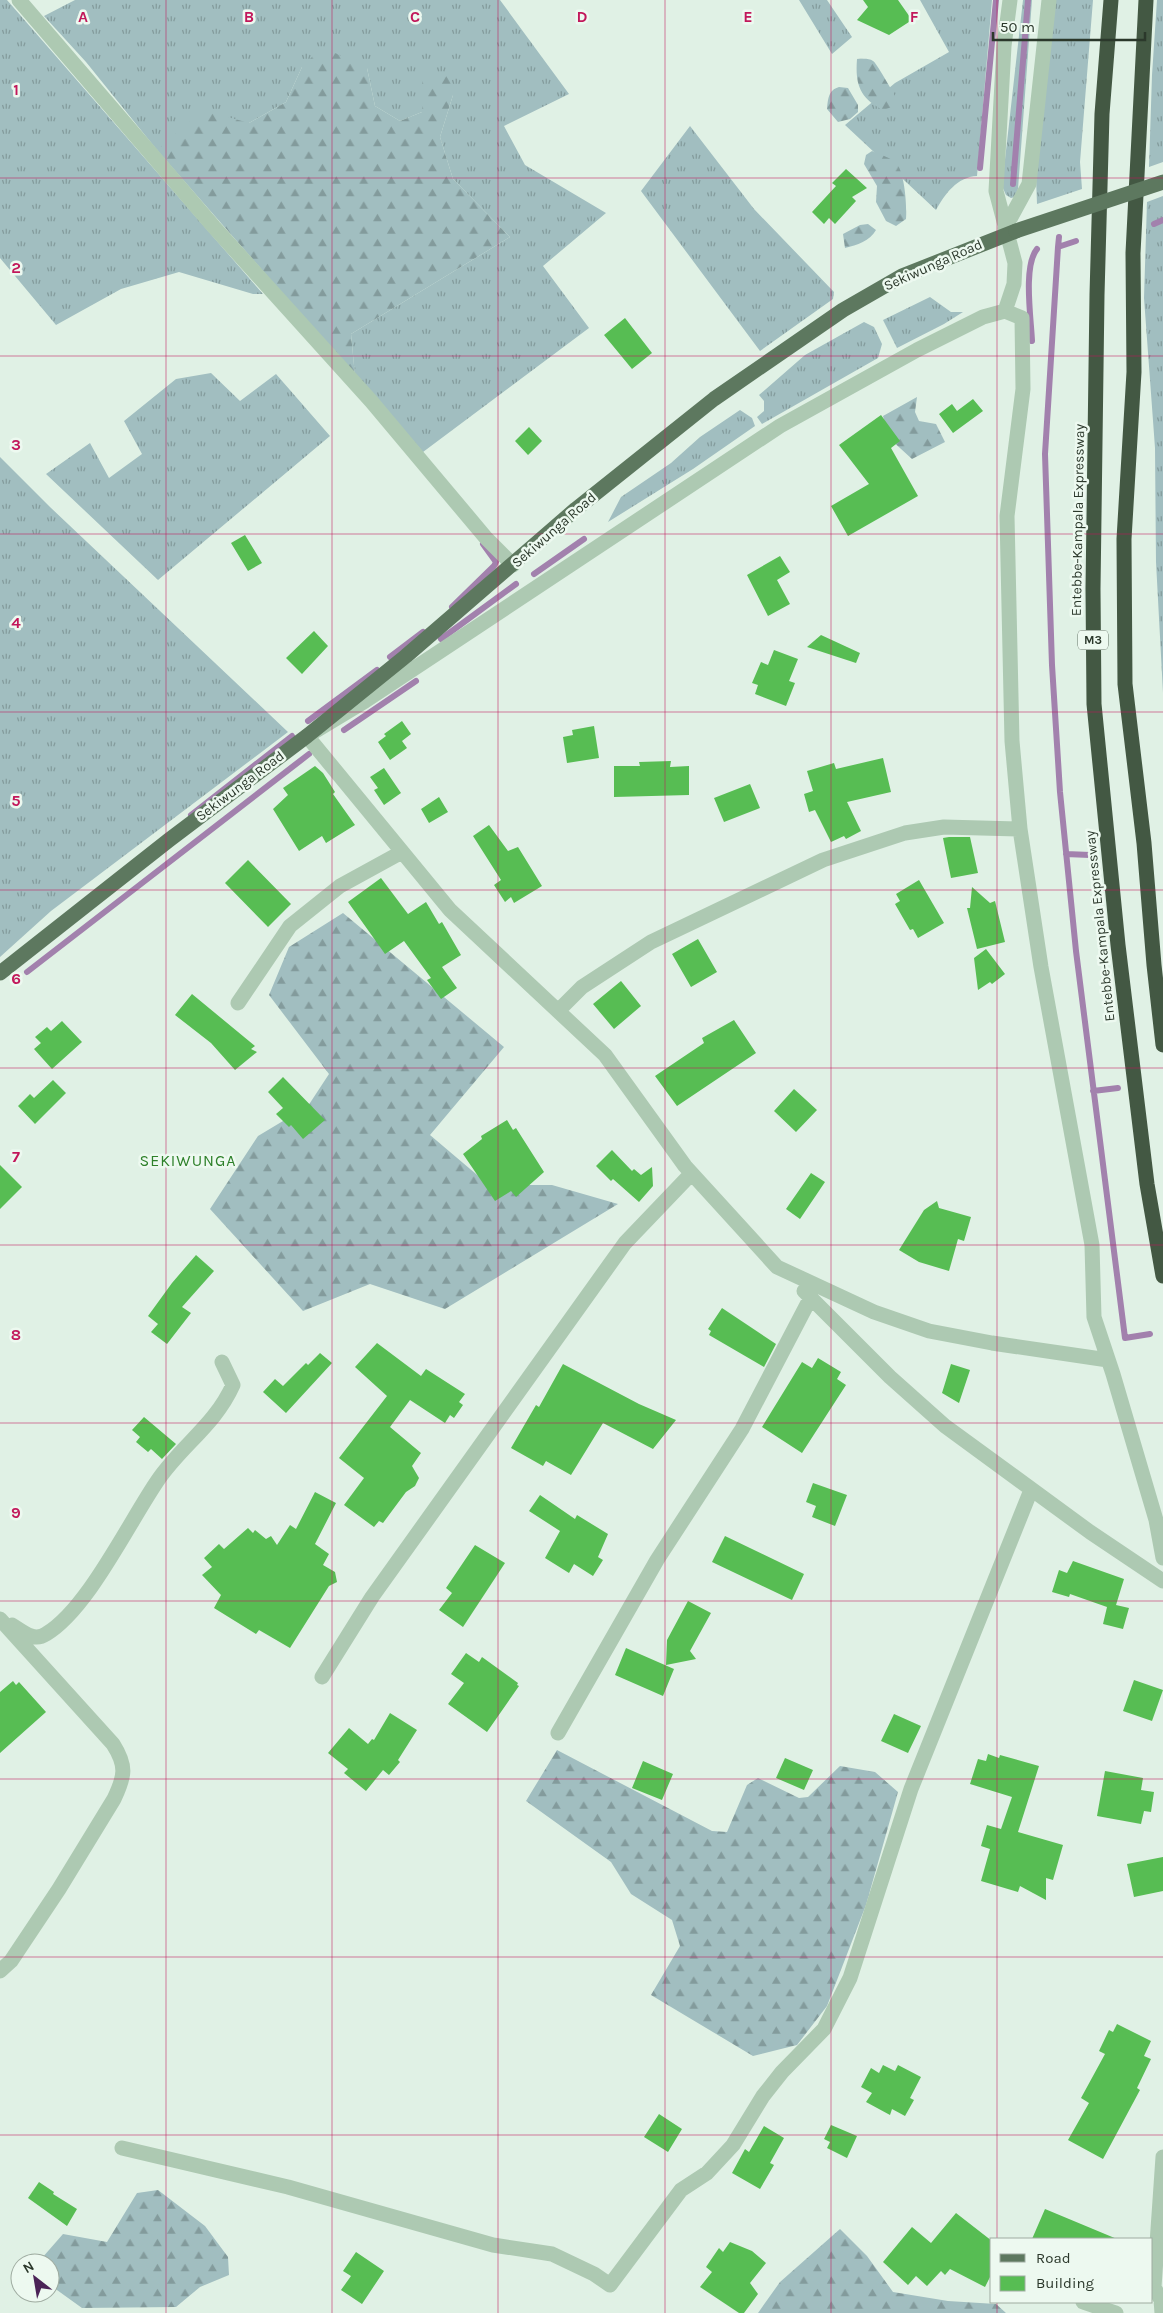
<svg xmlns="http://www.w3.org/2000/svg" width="1163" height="2313" viewBox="0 0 1163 2313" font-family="Karla,sans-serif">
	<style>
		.grass { fill: url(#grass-tufts) }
		.forest { fill: url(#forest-firs) }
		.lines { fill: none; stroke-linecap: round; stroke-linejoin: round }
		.stream { stroke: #a281ad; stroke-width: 6 }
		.building { fill: #57bd53 }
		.minor { stroke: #adc9b2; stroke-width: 15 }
		.major { stroke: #5d785f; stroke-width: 15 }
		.highway { stroke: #435843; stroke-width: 15 }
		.major-bridge { stroke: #5d785f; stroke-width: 15 }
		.grid { fill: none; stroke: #c2185b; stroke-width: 1; stroke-opacity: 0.55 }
		.labels { text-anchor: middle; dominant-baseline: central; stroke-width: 5; stroke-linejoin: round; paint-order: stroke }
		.shield { fill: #edf9f0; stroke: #657266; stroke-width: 1 }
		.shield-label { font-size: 12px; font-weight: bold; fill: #2b382b }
		.street-label { font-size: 14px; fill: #2b382b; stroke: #edf9f0 }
		.quarter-label { font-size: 16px; letter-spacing: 1px; fill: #2e812a; stroke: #edf9f0 }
		.grid-label { font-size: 16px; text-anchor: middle; font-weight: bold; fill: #c2185b; stroke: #edf9f0; stroke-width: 5; stroke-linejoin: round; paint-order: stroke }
	</style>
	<defs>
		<pattern id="grass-tufts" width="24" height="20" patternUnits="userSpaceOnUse" patternTransform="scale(1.25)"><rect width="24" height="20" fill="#a1bec0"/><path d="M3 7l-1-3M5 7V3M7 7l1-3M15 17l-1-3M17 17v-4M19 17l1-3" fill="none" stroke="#839b9c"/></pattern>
		<pattern id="forest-firs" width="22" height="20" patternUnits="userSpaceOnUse" patternTransform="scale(1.25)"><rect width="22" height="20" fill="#a1bec0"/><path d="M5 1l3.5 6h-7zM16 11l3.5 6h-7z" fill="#839b9c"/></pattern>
	</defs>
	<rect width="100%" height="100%" fill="#e0f1e5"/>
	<path class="grass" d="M0,0h7l256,294h-10l-74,-22 -58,17 -65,36 -56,-67z
		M75,0h425l69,94 -65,32 21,39 81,48 -63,53 46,62 -166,124 -68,-76 -4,-42 159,-97 -57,-58 -13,-42 13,-42 -31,17 -22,9 -25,-15 -8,-38 -65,-1 -16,35 -37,21 -92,27 -71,-88 -42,-46z
		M799,0h28l25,37 -20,17z
		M920,0h72l-15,176c-20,1 -32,18 -41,34l-91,-85 50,-42 54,-31z
		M1023,0h9l-14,189 -3,8 -4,1 -5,-3 -4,-9z
		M1054,0h39l-13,162 2,27 -45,15 -1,-27z
		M1157,0h6v162l-14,5 3,-92z
		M690,126l64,83 80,83 -1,7 -73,52 -119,-160z
		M1163,196v497l-7,-131 -1,-114 -11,-150 3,-96z
		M930,297l21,15h12l-19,12 -47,24 -14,-28z
		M864,322l10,5 8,17 -4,14 -116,66 -5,-7 7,-6v-10l-5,-6 46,-40z
		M211,373l29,28 36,-27 54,62 -172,144 -112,-106 44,-31 19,35 33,-24 -18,-33 52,-42z
		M740,410l12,8 3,8 -62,43 -85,53 13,-25 50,-34 29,-26z
		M0,457l50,50 238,225 -237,179 -51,46z"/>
	<path class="forest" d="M322,47l45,21 8,38 25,15 22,-9v-39l27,2 4,20 -13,42 13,42 57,58 -159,97 4,42 -198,-226 46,-40 46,13 37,-21 16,-35z
		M857,59c5,0 12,-1 16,2 3,1 19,30 22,35l-3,11 -9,3c-23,-12 -28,-25 -26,-51z
		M839,87l9,1 10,17v7l-8,7 -12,3 -11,-13c1,-9 1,-19 12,-22z
		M872,151c7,3 20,7 25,13 8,11 10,42 9,55l-10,7 -10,-5 -10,-19 1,-16 -13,-22 2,-9z
		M868,224l8,6c-6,11 -19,15 -31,18l-2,-14 17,-9z
		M917,397l-2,15 4,9 17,3 9,18 -33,17 -23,-21 -6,-22z
		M343,913l161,134 -74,88 59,50h63l66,19 -173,105 -75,-25 -67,27 -93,-102 48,-73 50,-30 21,-32 -60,-79 20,-48z
		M557,1750l155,81 15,1 20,-47 11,-7 41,20 9,-1 32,-31 35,6 23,20 -32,113 -39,101 -30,39 -44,11 -102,-61 29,-49 -8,-26 -41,-26 -20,-32 -85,-61z
		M158,2190l47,36 23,31 1,18 -29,12 -24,20 -94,1 -32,-23v-22h-7l-1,-5 21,-24 44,8 30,-49z
		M840,2229l27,27 26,36 55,9 48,3 10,9h-248l22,-31z"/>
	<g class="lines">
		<path class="stream" d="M980,168l16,-168
			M1013,184l15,-184
			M1154,224l9,-4
			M1076,241l-18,6 -13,207 7,211 8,127 16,159 49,387 25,-4
			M1058,247l1,-10
			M1032,341c-1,-23 -9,-75 5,-92
			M534,574l50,-35
			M452,607l42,-41 2,-4 -13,-18
			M441,639l75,-55
			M390,657l33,-25
			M308,721l69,-51
			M344,730l72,-49
			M191,815l101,-79
			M1066,854l24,1
			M27,972l282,-218
			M1093,1091l25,-3"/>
	</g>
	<path class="building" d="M863,0h35l14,20 -23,15 -32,-15 11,-13z
		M846,169l21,19 -15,9 4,4 -21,23 -6,-6 -5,6 -12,-12 24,-26 -4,-3z
		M625,318l27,35 -20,16 -28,-34z
		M973,399l10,12 -30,22 -14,-19 13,-10 5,7z
		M881,415l19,26 -9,7 27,48 -70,40 -17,-30 38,-22 -30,-39z
		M529,427l13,14 -14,14 -13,-14z
		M245,535l17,28 -14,8 -17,-28z
		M780,556l10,16 -13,8 13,24 -22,12 -21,-41z
		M314,631l14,15 -26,28 -16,-16z
		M821,635l39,18 -4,10 -49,-16z
		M774,650l24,9 -9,22 6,2 -9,23 -31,-12 3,-9 -6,-2 9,-21 7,3z
		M402,721l9,13 -9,7 5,7 -17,12 -12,-18 8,-6 -2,-2z
		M594,726l5,32 -32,5 -4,-26 10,-2 -1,-5z
		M883,758l8,34 -44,10 14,29 -15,8 -2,-3 -13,6 -16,-32 -6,2 -5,-18 9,-3 -6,-20 27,-8 2,6z
		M671,761l-1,6 19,-1v29l-75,2v-31h26l-1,-4z
		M315,766l8,7 12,19 -2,2 22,31 -29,18 -4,-7 -23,15 -26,-42 15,-14 -5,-7z
		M384,768l17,25 -17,12 -10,-15 4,-2 -8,-11z
		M750,784l10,24 -36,14 -10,-24z
		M439,797l9,15 -19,11 -8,-14z
		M489,825l19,26 10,-4 24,39 -28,17 -3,-6 -6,5 -11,-17 7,-5 -28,-44z
		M949,837h21l8,36 -27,5 -8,-40z
		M248,860l43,44 -23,23 -43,-44z
		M381,878l27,36 18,-12 13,22 3,-2 19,33 -19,12 15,21 -16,11 -14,-19 4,-2 -27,-37 -19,13 -37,-52z
		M919,880l25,43 -26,15 -5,-9 -3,1 -15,-26 5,-3 -4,-7z
		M972,887l18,16 5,-2 10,41 -28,7 -10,-41h3z
		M698,939l19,33 -26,15 -19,-33z
		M986,949l19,25 -13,10 -2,-2 -12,8 -4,-32z
		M621,981l20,25 -27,23 -21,-25z
		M192,994l63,52 -4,3 6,3 -22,18 -24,-27 -36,-28z
		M734,1020l22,33 -79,53 -22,-30 49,-33 -2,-5z
		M62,1021l20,21 -30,27 -18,-20 7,-6 -6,-6 12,-10 4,4z
		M283,1077l42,43 -22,19 -12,-14 -2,2 -13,-13 7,-6 -15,-16z
		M53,1080l13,13 -31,31 -17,-18 12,-12 4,4z
		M794,1089l23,21 -21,22 -22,-21z
		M507,1120l6,10 3,-2 28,44 -28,25 -5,-6 -16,10 -32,-47 19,-15 -1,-3z
		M612,1150l20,21 2,-2 7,6 11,-8 1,19 -14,16 -26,-23 -2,2 -15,-15z
		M0,1165l22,22 -22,22z
		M811,1173l14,9 -25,37 -14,-10z
		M937,1201l2,7 32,9 -7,24 -6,-2 -9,32 -30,-9 -20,-12 25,-40z
		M196,1255l18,16 -32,36 9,6 -24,31 -16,-12 7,-8 -10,-8 24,-33z
		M722,1308l54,36 -12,23 -55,-32 2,-4 -3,-2z
		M377,1343l44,33 5,-7 39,25 -6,8 4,3 -9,13 -4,-3 -5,8 -35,-23 -20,27 31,26 -9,13 7,12 -4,8 -9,6 -23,31 -4,-2 -5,6 -30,-22 20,-27 -25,-20 48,-62 -32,-29z
		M320,1353l12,10 -46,50 -23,-21 12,-13 8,7 23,-23 2,2z
		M818,1358l23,14 -4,7 9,6 -44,68 -40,-26 40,-65 10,6z
		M563,1364l76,40 37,16 -23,29 -50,-26 -32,52 -25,-14 -3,5 -32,-18 25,-43 3,2z
		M951,1364l19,6 -11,33 -17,-10z
		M144,1417l32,27 -14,15 -11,-10 -3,3 -12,-10 4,-5 -8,-7z
		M813,1483l34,12 -12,31 -23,-9 4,-11 -10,-4z
		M315,1492l21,11 -21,41 14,10 -6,11 12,7 2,10 -8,4 -39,62 -31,-18 -3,4 -42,-26 7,-13 -19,-20 10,-8 -8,-9 15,-14 5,5 24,-21 5,5 2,-3 11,9 5,-3 6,9 13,-20 6,4z
		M540,1495l35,24 2,-4 31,19 -10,23 5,3 -10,16 -19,-12 -5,9 -24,-15 15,-27 -31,-20z
		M725,1536l79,38 -12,26 -80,-38z
		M475,1545l30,18 -42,64 -24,-17 13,-17 -6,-5z
		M1073,1561l51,18 -8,26 13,3 -6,21 -20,-5 4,-17 -37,-13 -1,3 -17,-5 7,-22 8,3z
		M688,1601l23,12 -21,38 6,8 -30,6 1,-25z
		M626,1648l48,21 -11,27 -48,-21z
		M466,1653l13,9 3,-5 36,26 -1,2 2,1 -32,46 -39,-28 16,-21 -13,-9z
		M1134,1680l29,10 -11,31 -29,-10z
		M13,1681l3,4 3,-3 27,30 -46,41v-61z
		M390,1713l27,17 -19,30 2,2 -11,13 -6,-5 -17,21 -22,-18 4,-4 -20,-16 21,-25 19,16 4,-5 2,1z
		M894,1714l27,12 -13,27 -27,-12z
		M988,1754l11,4 1,-3 39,11 -21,66 45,13 -10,35 -7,-2v22l-26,-14 -2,6 -37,-11 9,-32 -9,-3 6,-21 14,4 11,-32 -42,-13 8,-25 8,2z
		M785,1758l28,12 -9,20 -28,-12z
		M643,1761l30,13 -11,26 -30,-12z
		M1105,1771l38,7 -2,12 13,2 -3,20 -7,-1 -3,13 -44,-8z
		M1163,1857v34l-29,6 -7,-33z
		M1117,2024l34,17 -7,15 7,3 -14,29 3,2 -37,69 -35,-19 21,-37 -8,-5 24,-44 -6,-3 10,-21 4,2z
		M883,2065l12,6 3,-6 23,12 -11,21 4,2 -9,16 -13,-7 -2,6 -24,-13 6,-9 -11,-6 10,-19 8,5z
		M659,2114l23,15 -14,23 -24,-15z
		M831,2125l26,11 -10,22 -20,-10 3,-6 -6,-3z
		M764,2126l20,12 -14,25 4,2 -14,24 -28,-16 13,-24 4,3z
		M39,2182l15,10 -1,2 24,15 -10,17 -39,-28z
		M1045,2209l72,30h-85z
		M956,2213l36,28v32l-7,14 -35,-18 -5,6 -4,-4 -14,15 -11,-10 -8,9 -25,-23 29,-35 19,16z
		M730,2242l22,9 14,12 -16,20 8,11 -14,19h-5l-39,-26 12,-15 -6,-5 13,-19 4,4z
		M356,2252l28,19 -22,33 -21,-14 10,-14 -8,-5z"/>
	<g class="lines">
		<path class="minor" d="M19,0l195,227 157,174 115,137 27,27
			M1005,228l24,-44 20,-184
			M1005,311l9,-27 1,-21 -19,-72 8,-145 6,-46
			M238,1003l52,-77 50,-40 62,-34
			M558,1011l24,-24 69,-45 172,-82 82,-27 39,-6 76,2
			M804,1291l86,86 55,49 145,106 73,49
			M1108,1360l-116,-17 -63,-12 -55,-19 -97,-45 -92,-101 -80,-111 -155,-145 -143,-174 58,-35 415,-275 137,-76 66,-33 22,-6 17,7 1,71 -16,127 5,225 8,88 21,138 51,278 2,72 19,57 43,146 7,38
			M0,1619l113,125c14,22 12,32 1,55l-55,90 -48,72 -11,10
			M12,1625c11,7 22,17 34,9 42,-25 83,-112 112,-154 24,-35 57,-55 75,-95l-11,-23
			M322,1677l50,-80 253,-354 66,-69
			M558,1733l99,-173 85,-131 69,-132
			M122,2148l166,39 205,58 59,9 42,20 16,11 71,-95 26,-17 26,-28 30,-49 19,-24 42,-43 26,-51 61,-189 120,-299
			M1083,2302l33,11
			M1162,2313l-1,-13 -7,-13 9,-130"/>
		<path class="major" d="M0,973l169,-133 138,-104 99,-80 170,-147 138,-110 129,-89 59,-34 114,-45"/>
		<path class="highway" d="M1111,0l-9,114 -5,181 -4,294 1,115 24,241 29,239 16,92
			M1146,0l-13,253 1,119 -10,167 1,145 19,159 10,122 9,80"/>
		<path class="major-bridge" d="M1016,231l147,-49"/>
	</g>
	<path class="grid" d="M166,0v2313M332,0v2313M498,0v2313M665,0v2313M831,0v2313M997,0v2239M0,178h1163M0,356h1163M0,534h1163M0,712h1163M0,890h1163M0,1068h1163M0,1245h1163M0,1423h1163M0,1601h1163M0,1779h1163M0,1957h1163M0,2135h1163M997,2302v11"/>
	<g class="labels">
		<rect class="shield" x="1078" y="630.5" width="30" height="19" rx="4"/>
		<g class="shield-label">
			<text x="1093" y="640">M3</text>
		</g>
		<g class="street-label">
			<text transform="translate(933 265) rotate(-24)">Sekiwunga Road</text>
			<text transform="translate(1078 520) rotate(-89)">Entebbe-Kampala Expressway</text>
			<text transform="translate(554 530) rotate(-41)">Sekiwunga Road</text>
			<text transform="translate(240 786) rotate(-37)">Sekiwunga Road</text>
			<text transform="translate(1100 926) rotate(-96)">Entebbe-Kampala Expressway</text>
		</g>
		<g class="quarter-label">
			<text x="188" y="1160">SEKIWUNGA</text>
		</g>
	</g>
	<g class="grid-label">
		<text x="83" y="22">A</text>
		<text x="249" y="22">B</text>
		<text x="415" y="22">C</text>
		<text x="582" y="22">D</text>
		<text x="748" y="22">E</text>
		<text x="914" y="22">F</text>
		<text x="16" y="95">1</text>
		<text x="16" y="273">2</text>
		<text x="16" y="450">3</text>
		<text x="16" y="628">4</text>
		<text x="16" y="806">5</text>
		<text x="16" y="984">6</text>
		<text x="16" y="1162">7</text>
		<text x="16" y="1340">8</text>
		<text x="16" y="1518">9</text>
	</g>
	<rect x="990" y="2238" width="162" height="65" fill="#edf9f0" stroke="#9faca1"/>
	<rect x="1000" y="2254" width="25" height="8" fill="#5d785f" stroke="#9faca1"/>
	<text x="1036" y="2263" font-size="15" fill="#2b382b">Road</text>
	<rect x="1000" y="2276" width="25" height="15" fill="#57bd53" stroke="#9faca1"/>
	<text x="1036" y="2288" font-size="15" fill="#2b382b">Building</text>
	<g transform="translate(35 2278) rotate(329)"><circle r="24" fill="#edf9f0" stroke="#9faca1"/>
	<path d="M0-4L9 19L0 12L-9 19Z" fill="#4b2357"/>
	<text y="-8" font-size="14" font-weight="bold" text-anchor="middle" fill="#2b382b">N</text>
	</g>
	<path d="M993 32v8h152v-8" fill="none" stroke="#2b382b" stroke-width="2.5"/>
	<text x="1000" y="32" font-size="15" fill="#2b382b" stroke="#edf9f0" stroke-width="4" paint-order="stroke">50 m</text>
</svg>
